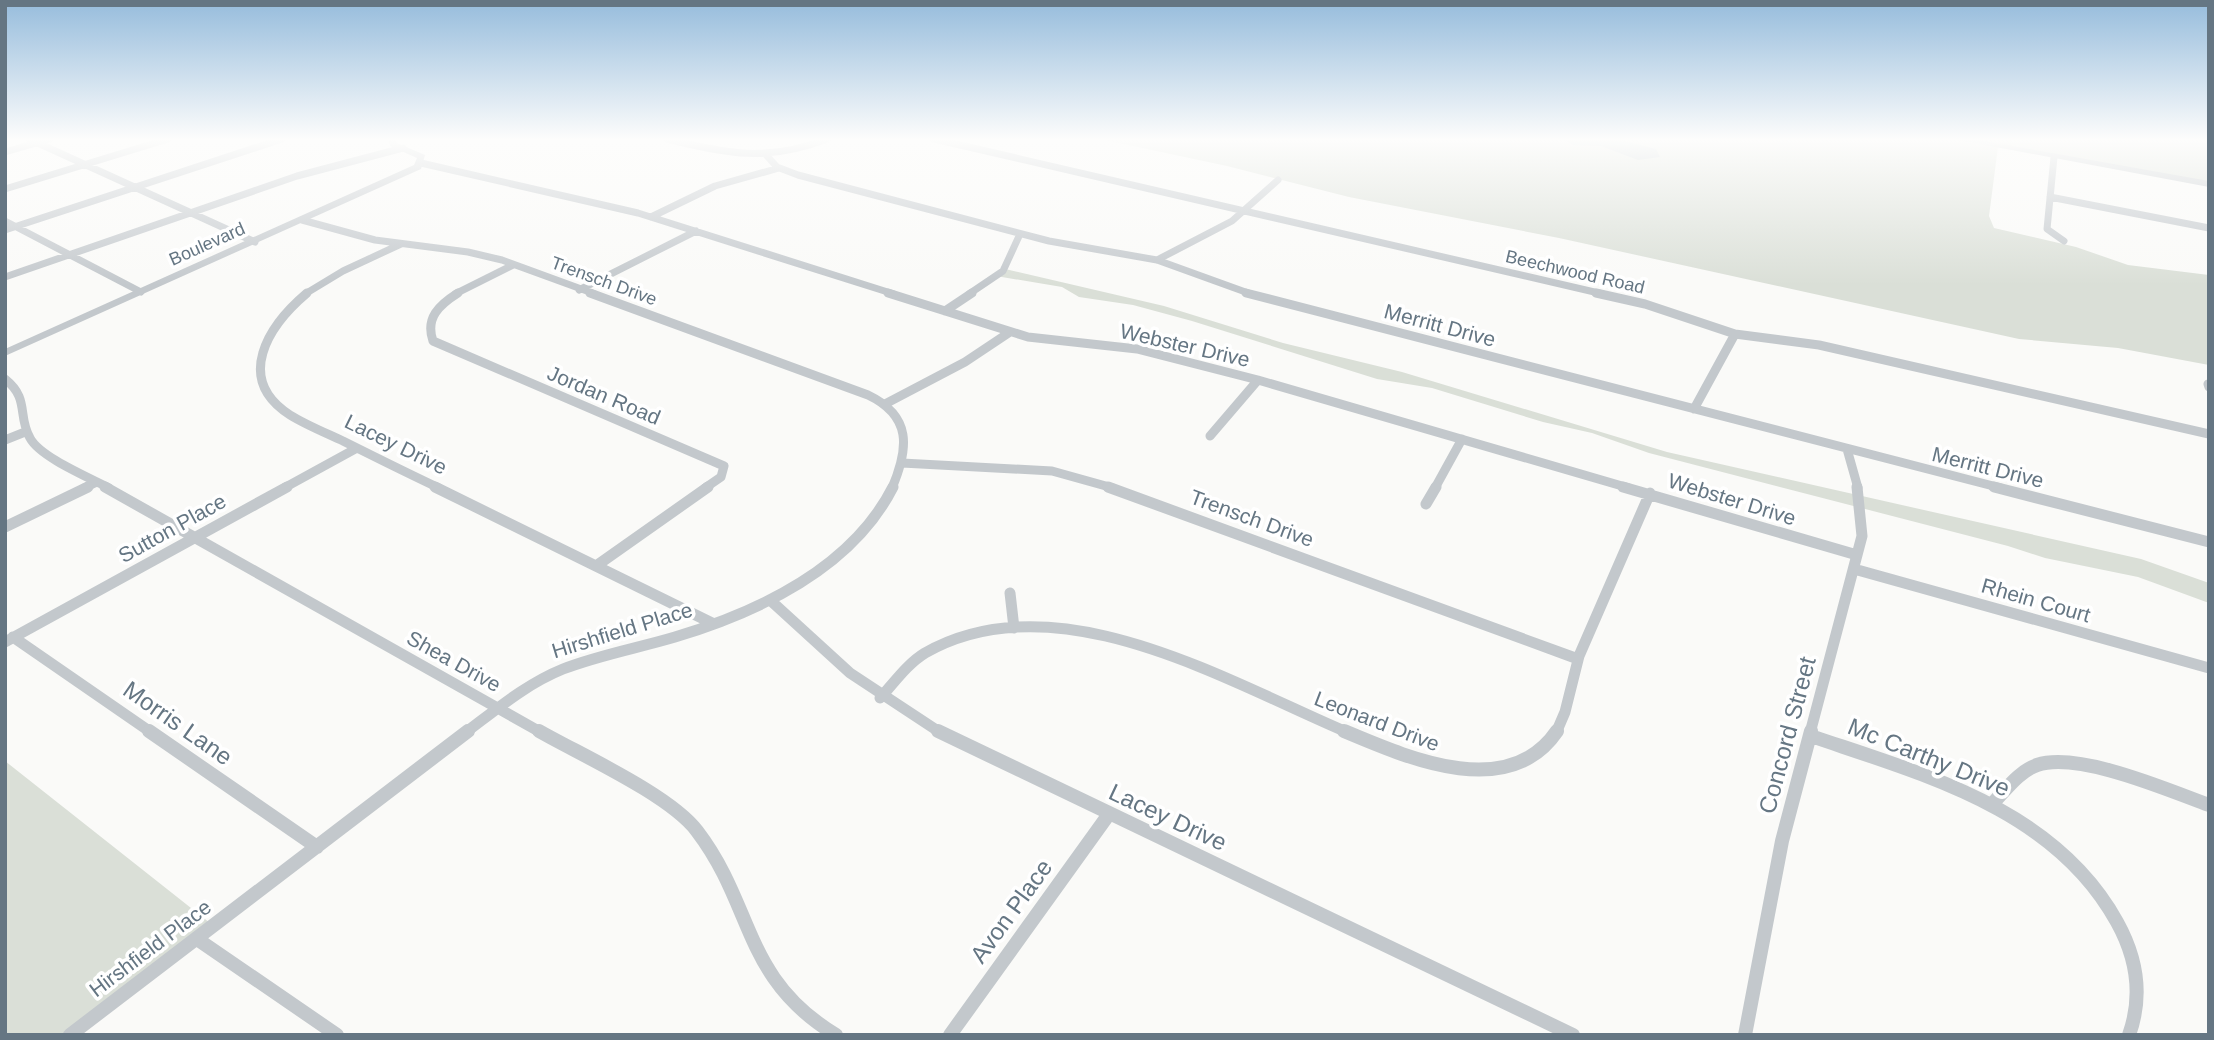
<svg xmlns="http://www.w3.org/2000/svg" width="2214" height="1040" viewBox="0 0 2214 1040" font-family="Helvetica,sans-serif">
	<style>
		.green { fill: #dadfd7 }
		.water { fill: #bbc7cb }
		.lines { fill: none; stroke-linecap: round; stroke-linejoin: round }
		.minor-far3 { stroke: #c3c8cc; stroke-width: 7 }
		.minor-far2 { stroke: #c3c8cc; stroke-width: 9 }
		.minor-far1 { stroke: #c3c8cc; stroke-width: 11 }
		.minor { stroke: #c3c8cc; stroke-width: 14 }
		.tertiary { fill: #c3c8cc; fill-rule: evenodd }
		.labels { text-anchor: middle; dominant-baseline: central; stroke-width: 7; stroke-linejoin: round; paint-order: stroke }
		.far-street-label { font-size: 18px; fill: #657683; stroke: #fff }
		.street-label { font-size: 21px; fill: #657683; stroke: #fff }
		.near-street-label { font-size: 24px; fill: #657683; stroke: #fff }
	</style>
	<rect width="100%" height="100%" fill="#fafaf8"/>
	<path class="green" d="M1100,139h1109v45l-211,-37 -9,69 5,12 82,19 52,18 81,10v90l-91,-17 -99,-9 -460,-101 -210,-41 -122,-31z
		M1005,269l159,37 119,37 119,29 265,80 474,107 68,24v20l-71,-26 -93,-19 -37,-12 -359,-93 -57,-20 -49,-11 -111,-34 -55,-9 -185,-58 -59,-16 -54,-8 -17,-10 -66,-11z
		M5,761l205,162 -147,112h-58z"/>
	<path class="water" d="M1562,139h55l39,10 4,8 -22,3 -37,-14 -28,-1z"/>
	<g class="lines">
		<path class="minor-far3" d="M29,139l226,103
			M667,139c60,15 101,23 160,0
			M934,139l669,155
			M5,152l45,-13
			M767,156l10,11 21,8 251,66 108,19 94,34
			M2054,157l-7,72 17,12
			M421,163l217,50 256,81
			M5,189l163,-50
			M2050,197l159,31
			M651,217l64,-31 64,-18
			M302,220l73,20 93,12 34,8 93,34
			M5,221l136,71
			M5,230l277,-91
			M1157,260l75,-39 46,-41
			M5,277l292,-101 106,-28
			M579,290l117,-59
			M305,294l38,-23 58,-27
			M455,294l58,-29
			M969,294l34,-23 17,-37"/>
		<path class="minor-far2" d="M307,293c-39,33 -73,86 -17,122 16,10 36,18 53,26 32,16 64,32 96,47
			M458,293c-19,12 -33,25 -25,48l291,125 -3,11 -16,11
			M590,293l278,102c44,21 41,53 24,93
			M888,293l140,44 109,12 121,31 371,108
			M1246,293l755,195
			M1596,293l49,11 90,30 84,11 390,89
			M945,311l27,-18
			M5,379c25,20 12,36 25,59 10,19 58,39 79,50
			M2208,384l1,3
			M885,404l80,-42 45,-30
			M1694,409l41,-75
			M1210,436l48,-56
			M5,440l20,-8
			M1847,449l11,39
			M902,463l150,8 61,17
			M84,488l13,-6
			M284,488l73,-40
			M1435,488l27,-49"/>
		<path class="minor-far1" d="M105,487l437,246
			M435,487l279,137
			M1108,487l470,172
			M1623,487l234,68
			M1994,487l215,55
			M1426,504l10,-17
			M5,527l83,-40
			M596,566l112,-79
			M1854,569l355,99
			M1010,593l4,35
			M770,600l80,73 91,60
			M13,637l139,96
			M5,642l282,-155
			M880,698c14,-15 27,-34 45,-45 131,-75 301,28 424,80
			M465,733c32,-24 61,-49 98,-64 36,-14 75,-21 112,-32 83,-25 177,-69 218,-150
			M1556,733l9,-21 14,-56 71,-163
			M1810,733l52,-197 -5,-49"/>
		<path class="minor" d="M149,731l168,116
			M539,731c42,24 131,64 158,100 58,76 45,147 139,204
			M938,731l635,304
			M1344,731c62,26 164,72 213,0
			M1811,736c114,39 244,73 306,186 20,36 26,74 12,113
			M1992,804c13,-13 27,-33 45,-39 41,-14 131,25 172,40
			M197,939l140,96
			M70,1035l398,-304
			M950,1035l159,-221
			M1745,1035l37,-194 29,-110"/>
		<path class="tertiary" d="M388,139h8l1,4 28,12 -4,14 -416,187v-7l409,-184 3,-7 -27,-12z
			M1953,139h20l236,42v6z"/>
	</g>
	<linearGradient id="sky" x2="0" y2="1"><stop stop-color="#96bcdc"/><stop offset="0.49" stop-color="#fdfdfc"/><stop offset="1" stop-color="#fdfdfc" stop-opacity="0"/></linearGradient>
	<rect width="2214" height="285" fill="url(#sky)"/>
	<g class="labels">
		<g class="far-street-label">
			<text transform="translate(207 244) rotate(-24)">Boulevard</text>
			<text transform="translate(1575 272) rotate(13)">Beechwood Road</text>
			<text transform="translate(604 281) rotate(20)">Trensch Drive</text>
		</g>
		<g class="street-label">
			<text transform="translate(1440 325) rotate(15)">Merritt Drive</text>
			<text transform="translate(1185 345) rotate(13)">Webster Drive</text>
			<text transform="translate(604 395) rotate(23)">Jordan Road</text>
			<text transform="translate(396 444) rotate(26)">Lacey Drive</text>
			<text transform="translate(1988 467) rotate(14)">Merritt Drive</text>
			<text transform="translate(1732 499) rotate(17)">Webster Drive</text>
			<text transform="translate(1252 518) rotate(20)">Trensch Drive</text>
			<text transform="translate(172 528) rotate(-29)">Sutton Place</text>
			<text transform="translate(2036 600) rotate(16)">Rhein Court</text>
			<text transform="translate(622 630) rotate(-17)">Hirshfield Place</text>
			<text transform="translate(454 661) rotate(29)">Shea Drive</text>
			<text transform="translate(1377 721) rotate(21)">Leonard Drive</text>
			<text transform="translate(150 948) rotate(-37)">Hirshfield Place</text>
		</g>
		<g class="near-street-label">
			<text transform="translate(178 723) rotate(35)">Morris Lane</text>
			<text transform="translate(1787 735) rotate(-75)">Concord Street</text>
			<text transform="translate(1929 757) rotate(22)">Mc Carthy Drive</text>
			<text transform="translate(1168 817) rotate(25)">Lacey Drive</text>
			<text transform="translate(1011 911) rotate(-54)">Avon Place</text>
		</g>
	</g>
	<rect width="2214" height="1040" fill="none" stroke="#657683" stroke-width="14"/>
</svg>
